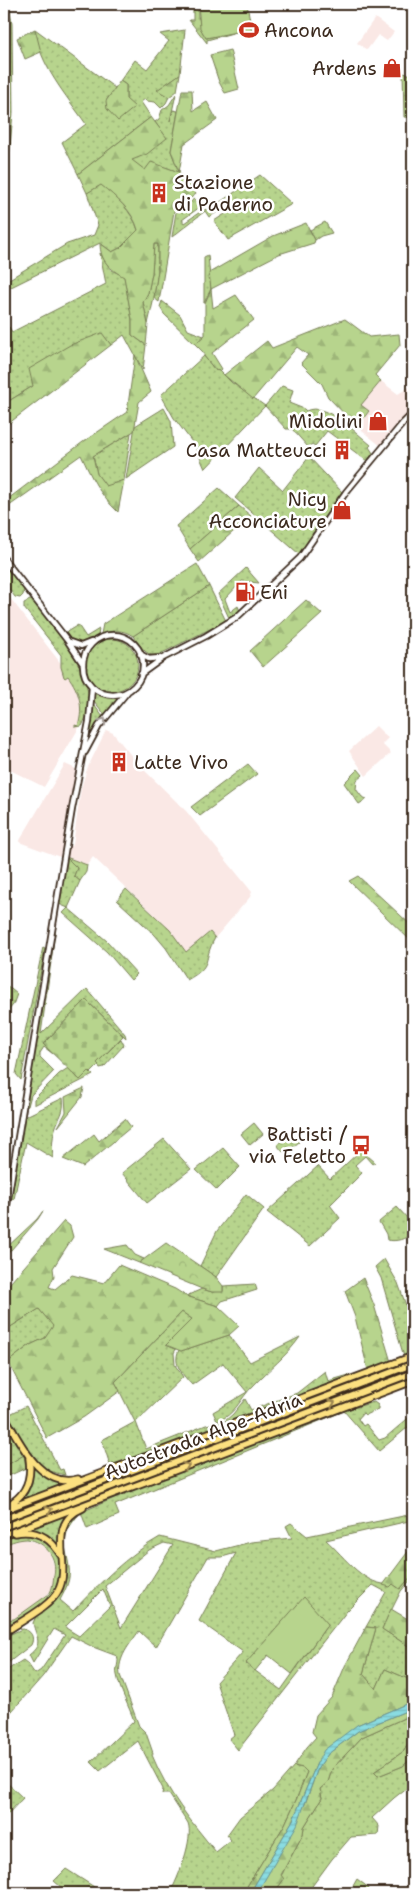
<svg xmlns="http://www.w3.org/2000/svg" width="417" height="1897" viewBox="0 0 417 1897" font-family="'Shantell Sans',sans-serif">
	<style>
		.built { fill: #fae8e5 }
		.grass { fill: url(#grass-dots); stroke: #797f56; fill-rule: evenodd }
		.forest { fill: url(#forest-firs); stroke: #797f56 }
		.cemetery { fill: url(#cemetery-stones); stroke: #797f56 }
		.park { fill: url(#park-crowns); stroke: #797f56 }
		.pitch { fill: #b7d48d; stroke: #797f56 }
		.water { fill: url(#water-rules); stroke: #6a9594 }
		.lines { fill: none; stroke-linecap: round; stroke-linejoin: round }
		.secondary-casing { stroke: #3b2a1e; stroke-width: 8 }
		.highway-casing { stroke: #3b2a1e; stroke-width: 9 }
		.secondary { stroke: #fff; stroke-width: 4.5 }
		.highway { stroke: #fce080; stroke-width: 5.5 }
		.oneway { stroke: #a79f9a }
		.oneway2 { stroke: #9c854f }
		.labels { text-anchor: middle; dominant-baseline: central; stroke-width: 5; stroke-linejoin: round; paint-order: stroke }
		.poi-label { font-size: 19px; fill: #3b2a1e; stroke: #fff; text-anchor: end }
		.street-label { font-size: 19px; fill: #3b2a1e; stroke: #fff }
	</style>
	<defs>
		<pattern id="grass-dots" width="8" height="8" patternUnits="userSpaceOnUse" patternTransform="scale(1.25)"><rect width="8" height="8" fill="#b7d48d"/><path d="M2 2h.1M6 6h.1" fill="none" stroke="#9eb679" stroke-width="1.8" stroke-linecap="round"/></pattern>
		<pattern id="forest-firs" width="22" height="20" patternUnits="userSpaceOnUse" patternTransform="scale(1.25)"><rect width="22" height="20" fill="#b7d48d"/><path d="M5 1l3.5 6h-7zM16 11l3.5 6h-7z" fill="#9eb679"/></pattern>
		<pattern id="cemetery-stones" width="16" height="16" patternUnits="userSpaceOnUse" patternTransform="scale(1.25)"><rect width="16" height="16" fill="#b7d48d"/><path d="M2 7V4a2 2 0 0 1 4 0v3zM10 15v-3a2 2 0 0 1 4 0v3z" fill="#9eb679"/></pattern>
		<pattern id="park-crowns" width="20" height="18" patternUnits="userSpaceOnUse" patternTransform="scale(1.25)"><rect width="20" height="18" fill="#b7d48d"/><path d="M2 6a3 3 0 1 1 6 0M12 15a3 3 0 1 1 6 0" fill="none" stroke="#9eb679"/></pattern>
		<pattern id="water-rules" width="6" height="5" patternUnits="userSpaceOnUse" patternTransform="scale(1.25)"><rect width="6" height="5" fill="#8adce2"/><path d="M0 2.5h6" fill="none" stroke="#78bdc1"/></pattern>
	</defs>
	<rect width="100%" height="100%" fill="#fff"/>
	<filter id="ink" filterUnits="userSpaceOnUse"><feTurbulence type="fractalNoise" baseFrequency=".02" numOctaves="2"/><feDisplacementMap in="SourceGraphic" scale="10" xChannelSelector="R" yChannelSelector="G"/><feConvolveMatrix kernelMatrix="1 2 1 2 8 2 1 2 1" color-interpolation-filters="sRGB"/></filter>
	<g filter="url(#ink)">
		<path class="built" d="M375,18l19,14 -7,9 -9,-6 -11,15 -10,-7z
			M381,381l17,13 13,-8 2,10 -1,11 -31,39 -24,-19 12,-15 -8,-7z
			M4,590l75,97 4,34 -39,66 -40,-20z
			M376,726l12,12 -6,6 9,9 -25,23 -17,-25z
			M106,730l7,3 25,31 48,47 66,81 -2,5 -35,41 -5,-6 -24,20 -23,-29 -70,-66 -6,8 -21,-8 1,-10 6,-2 8,-57 6,-19z
			M65,764l11,5 -16,88 -41,-15z
			M23,1539l16,4 10,8 6,18 -3,21 -10,9 -28,20 -10,1v-75z"/>
		<path class="grass" d="M193,4h5v12l8,22 34,-7 -33,9v3l-18,-23h4z
			M7,7l3,3 2,14 1,89 -6,68 -3,1v-172z
			M35,29l80,59 -9,13 20,-2v-14l-6,-4 15,-21 12,9 22,-28 -9,-7 25,-4 -5,44 -22,16 11,7 -3,6 -5,5 -6,-6 -8,-1 -2,-2 -4,3 10,15 -73,57 -16,-32 24,-18c-20,-29 -47,-59 -51,-95z
			M176,94l-6,27 3,-11 5,1 -7,40 8,21 -28,-9 -6,8 -14,-11 35,-22 -11,-16 4,-3 3,-9 7,-5z
			M260,175l32,29 -64,36 -14,-19 19,-12 -4,-4 -20,12 -4,-6 -33,26 4,-25 18,-13 6,8 -18,13 2,3 19,-13 7,-1z
			M101,184c15,13 31,27 37,46l-18,18 -8,4 -12,-9 -95,47 1,-9 61,-37 27,-9 4,-10 -11,-32z
			M325,222l7,11 -11,3 -6,4 -5,-10z
			M154,244h4v26l-4,28 -6,26 -5,-22 5,-9 4,-20z
			M100,253l11,17 13,6 8,44v15l14,10 -3,25 -19,-35 -13,10 -9,-11 -69,52 -29,18v-73l5,-4 3,5 94,-48z
			M208,255l3,34 -7,14v-46z
			M162,301l18,14 8,15 16,6 -9,8 -31,-30 -4,-7z
			M204,356l11,14 5,1 11,11 34,24 17,-20 11,4 -4,13 15,6 2,2c19,-10 50,22 65,34l-2,2 4,6 -6,8 -40,-30 -12,15 -3,-2 -4,3 -16,-18h-6l-21,-23 -60,63 -10,-23 -21,-28 -13,-23z
			M164,408l7,13 2,26 -47,32 9,-53z
			M131,433l-7,47 -18,7 -9,-13 -4,-18z
			M309,457l33,35 -43,62 -64,-56 24,-30 24,22z
			M219,488l20,18 -49,43 -14,-23z
			M4,564l20,26 -1,5 -3,3 -5,-1 -11,-15z
			M246,568l13,15 -17,-2 -17,18 5,13 8,-6 2,5 -10,9 -12,-26z
			M209,586l17,35 -68,34c-13,2 -17,-10 -25,-19z
			M30,600l3,1c25,34 73,81 49,125l-7,1v-2l3,1c6,-19 1,-35 -10,-50l-3,2 -1,-1 -3,-10v-12l-37,-47v-5z
			M78,625l8,12 13,-8 -1,7 -17,8 -10,-4 -6,-7z
			M86 665a26 26 0 1 1 52 0a26 26 0 1 1-52 0Z
			M94,690l10,6h16l-15,19 -11,-14z
			M94,705l9,12 -17,31z
			M248,764l9,10 -57,42 -9,-9z
			M358,769l5,6 -6,5 -1,9 6,8 5,2 -8,5 -15,-21z
			M66,857l11,11 -3,8 6,5 -12,27 39,33 30,33 -6,6 -24,-28 -44,-39 5,-5 -9,-4 -18,130 46,-45 38,45 1,4 -40,-38 -43,44 10,10 -9,-7 -4,6v4l14,14 -23,24 -3,11 -4,2z
			M126,889l44,41 16,22 24,-20 5,6c-13,23 -1,27 -28,42l-21,-32 -11,-13 -38,-35z
			M43,947l2,1 -24,132 -5,-6z
			M6,985l11,9 -4,11 -5,6 -4,-3v-20z
			M121,1039l3,6 -20,22 -4,1 -3,-5z
			M68,1068l12,12 9,-9 4,4 -59,30v-6l25,-25z
			M63,1098c2,15 -4,18 -8,31 -3,10 -3,20 -2,29l-27,-16 -12,57h-3l13,-82z
			M254,1123l9,11 -13,11 -9,-11z
			M290,1133l9,9 -12,10 -2,-2 -2,2 -6,-7z
			M164,1139l27,30 -44,34 -25,-30z
			M223,1148l17,19 -23,23 -21,-20z
			M361,1150l14,12 -3,2 -7,-8 -10,9 7,8 -32,32 10,13 -30,28 -43,-34 51,-46 12,13z
			M246,1194l18,15 -48,68 -16,-11 17,-35z
			M397,1207l13,14 3,-1v14c-9,5 -16,8 -26,6l-1,-6 -7,-12z
			M384,1259l14,24 15,42v28l-9,4 -23,-79 -6,-11z
			M255,1284l2,6 -35,11 -4,5 -32,-10 16,-7 10,3 11,-1v-5z
			M39,1309l15,17 -9,12 -15,7 -22,17 -4,-9v-22z
			M182,1312l10,7 -26,26 10,4 -2,4 1,12 8,12 -47,45 10,27 60,-24 19,-4 8,-7 12,-15 6,11 46,-17 28,-22 3,10 21,-6v2l-202,76 -37,12 -8,-25 33,-18 -20,-40z
			M229,1335l21,27 50,-25c-14,20 -31,32 -47,49 -13,12 -18,30 -36,35l-4,-9 34,-20 -24,-29 -31,22c-9,-10 -20,-21 -13,-35l2,1z
			M374,1402l4,3v4l-13,6 -2,-2 -5,6 5,7 3,-2 13,16 6,-2 28,-24v9l-34,28 -35,-40 -229,94 4,10 -32,14 -6,-17c-6,7 -13,15 -15,24 -3,11 2,20 3,31 2,12 -3,22 -9,33l13,11c26,-27 53,-55 87,-74l56,14 35,-9 41,-4 -6,-12 5,-3 16,13 106,-22v6l-87,20c19,17 39,48 67,44l7,5 13,-15v3l-12,14 -19,38 31,20v32l-28,-12 -9,20 -13,-15 13,-46 -10,-1 20,-35 -13,-7 -26,26 -109,139 -9,-11 5,-4 -18,-53 27,-30 -44,-31 37,-68 -14,4h-14l-52,90 -17,-16c-9,13 -22,27 -19,44l19,51 7,7 7,20 -1,2c15,37 39,67 64,97l15,-12 -4,-5 13,-18 33,-27 21,-24 9,2 4,4 -10,26 -12,26 -42,69h-73c8,-14 24,-55 18,-70l-19,-29h-7l1,-5 -25,-48 -38,30 -9,-9 43,-41c-5,-15 -14,-30 -17,-46 -2,-7 3,-13 0,-19l-24,-9 -22,-11 -28,40 -39,44v-48l19,-12 5,4 7,10 6,-4 24,-35 -11,-6 -21,34 -4,-8c15,-12 7,-17 4,-32 5,-16 25,-22 30,-38 10,-29 -13,-46 16,-72l71,-30 181,-69zM164,1543l9,2 -52,83 -16,-42 44,-36zM103,1589l7,17 -31,30 -13,-8v-2zM328,1624l-47,66 -35,-26z
			M4,1403l6,11 16,-8 34,64 3,-1 2,6c-8,-2 -15,-3 -22,-8 -17,-11 -29,-42 -39,-59z
			M4,1424l20,31 -20,12z
			M32,1465l14,12 21,6 -48,18 12,-18z
			M73,1512c-11,11 -15,20 -15,35 -8,-10 -18,-15 -31,-18z
			M19,1534c26,0 50,23 39,51 -6,15 -38,37 -54,40v-5l10,-1 35,-25c4,-5 4,-13 5,-19 4,-17 -9,-34 -27,-36 -8,0 -16,3 -23,6v-6z
			M22,1629c9,1 13,8 9,16l-27,21v-29z
			M413,1714v20l-9,17 -30,21 4,4 25,-10 10,-9v26l-19,15 -22,20 7,8 -1,9 -27,2 -19,22 -25,34h-12l-4,-2 -3,2h-14l10,-14 -3,-3 22,-42 1,-7 18,-29 -2,-9 8,-7 4,-13 30,-32z
			M4,1780l19,18 -19,20z
			M66,1869l36,23 -34,1 -14,-12z
			M357,1879l12,9 -3,5h-17z"/>
		<path class="forest" d="M35,29l6,23 -16,7 -8,-21z
			M230,50l9,39 -14,4 -6,-11 -9,-27z
			M180,74l-3,17 -8,6 -12,-7z
			M120,81l6,4v14l9,8 -17,14 -11,-12 -1,-8z
			M182,90h10l1,21 14,-9 10,18 -33,24 -5,28 17,22 -22,17 -15,91 -5,-4 4,-28v-26h-4l-2,29 -4,20 -5,9 5,22 -2,21 -14,-10v-15l-8,-43c-14,-8 -24,-16 -24,-34l12,9 8,-4 18,-18c-5,-19 -22,-33 -37,-45l-14,8 -9,-19 73,-57 16,21 -20,16 -15,6 13,10 6,-8 28,10 -8,-21z
			M306,223l9,17 -1,3 -35,11 -68,35 2,19 23,-13 18,25 -42,33 10,16 -2,2 -5,-1 -11,-14v-3l-9,-9 10,-9v-32l6,-14 -2,-16 64,-37z
			M345,319l24,18 30,-3 1,11 -25,30 6,6 -20,24 8,6 -12,16 -29,-30 -6,-13 -21,-21 7,-8 -11,-8 -44,52 -29,-24 43,-34 5,7z
			M102,333l9,12 -107,82v-23l29,-18 -4,-17 41,-24z
			M135,355l16,37 -12,10 -5,29 -41,25 4,18 9,12 18,-6 -6,32c-20,-19 -26,-34 -37,-57l-76,54 -1,-7 79,-60 44,-30z
			M239,506l12,10 -52,46 -9,-13z
			M197,564l12,22 -76,50c-10,-7 -21,-6 -32,-2l2,-10z
			M306,600l16,14 -59,53 -13,-16z
			M66,857l21,8 -1,7 -6,9 -6,-5 3,-8z
			M358,876l55,51v16l-64,-62z
			M84,1088l-2,9 -24,30 8,-15 -1,-15z
			M125,1119l6,8 -48,40 -20,-8 31,-25 5,7z
			M43,1211l-5,8 -34,39v-8l33,-31z
			M64,1221l6,5 3,11 -20,31 1,8 -5,11 6,2 17,-14 32,8 15,-18 56,24 11,7 32,10 21,20 -10,9 -48,16 -15,-6 26,-26 -10,-7 -67,70 5,9 -36,26 -37,21 -39,-76 22,-17 15,-7 8,-12 -14,-17 -35,22v-41z
			M127,1245l8,10 9,4 -5,4 -35,-14z
			M363,1278l11,27 17,57 -23,8 -13,-53 -10,-26z
			M24,1455l2,13 -22,10v-11z
			M413,1545v29l-13,15 -7,-5 -3,3 -7,-2z
			M391,1609l22,13v27l-31,-20z
			M366,1627l10,1 -13,46 13,15 9,-20 28,12v20l-56,24 -40,38 -24,57 -43,73h-7l42,-69 12,-26 10,-26 -4,-4 -9,-2 13,-19 9,-10 -4,-5 4,-17 16,-18 13,-31z
			M413,1708v6l-51,23 -30,32 -4,13 -8,7 2,9 -18,29 -1,7 -22,41 3,4 -10,14h-17l48,-89 13,-36 10,-14 30,-23z
			M413,1734v23l-10,9 -25,10 -4,-4 30,-21z"/>
		<path class="cemetery" d="M86,1000l37,36 -26,27 2,2 -8,8 -2,-2 -9,9 -37,-36z"/>
		<path class="park" d="M403,73l10,2v43l-9,-1z
			M166,1243l50,34 7,9v6h-11l-10,-3 -63,-26z"/>
		<path class="pitch" d="M198,4h49l5,28 -9,2 -1,-3 -36,7 -6,-10z
			M304,1597l24,27 -36,50 -24,-19 -13,16 -9,-8z"/>
		<path class="water" d="M413,1701v7l-55,23 -30,23 -10,14 -21,57 -40,68h-7l43,-73 24,-57 7,-13 33,-25z"/>
		<g class="lines">
			<defs>
				<path id="secondary" d="M4,559l63,81 16,24
					M83 665a30 30 0 1 1 60 0a30 30 0 1 1-60 0Z
					M70,642l11,4 10,-4
					M140,654l9,5 11,-1
					M141,674l22,-16 43,-22 31,-19 63,-59 46,-66 57,-69 10,-10
					M85,752l14,-26 29,-35
					M4,1223l68,-414 17,-87 3,-35"/>
				<path id="highway" d="M4,1415c15,25 36,75 74,64
					M8,1505c19,-10 24,-27 21,-47
					M4,1510l409,-154
					M4,1519l409,-155
					M4,1527l409,-154
					M15,1533c20,-4 35,4 45,21
					M4,1535l409,-154
					M4,1633c15,-11 46,-26 54,-42 15,-27 -14,-67 25,-83"/>
			</defs>
			<use href="#secondary" class="secondary-casing"/>
			<use href="#highway" class="highway-casing"/>
			<use href="#secondary" class="secondary"/>
			<use href="#highway" class="highway"/>
		</g>
		<defs><path id="oneway-chevron" d="M-2-3.5L2.5 0L-2 3.5" fill="none" stroke-width="1.6" stroke-linecap="round" stroke-linejoin="round" transform="scale(1.25)"/></defs>
		<use class="oneway" href="#oneway-chevron" transform="translate(103 721) rotate(-54)"/>
		<g class="oneway2">
			<use href="#oneway-chevron" transform="translate(332 1403) rotate(-21)"/>
			<use href="#oneway-chevron" transform="translate(186 1466) rotate(-21)"/>
			<use href="#oneway-chevron" transform="translate(49 1510) rotate(-21)"/>
		</g>
	</g>
	<defs>
		<symbol id="stadium-bare" viewBox="-9 -9 18 18"><path d="M0-5a6.5 5 0 1 0 0 10a6.5 5 0 1 0 0-10ZM-3.5-1.8h7v3.6h-7Z" fill="#c8321e" stroke="#fff" stroke-width="2.5" paint-order="stroke"/></symbol>
		<symbol id="shop-bare" viewBox="-9 -9 18 18"><path d="M-5-2.5h2.3a2.7 3.5 0 0 1 5.4 0H5L5.5 6h-11ZM-1.5-2.5h3a1.5 2.3 0 0 0-3 0Z" fill="#c8321e" stroke="#fff" stroke-width="2.5" paint-order="stroke"/></symbol>
		<symbol id="building-bare" viewBox="-9 -9 18 18"><path d="M-4-6H4V6H1V3H-1V6H-4ZM-2.5-4.3h1.7v1.8h-1.7ZM.8-4.3h1.7v1.8H.8ZM-2.5-1h1.7V.8h-1.7ZM.8-1h1.7V.8H.8Z" fill="#c8321e" stroke="#fff" stroke-width="2.5" paint-order="stroke"/></symbol>
		<symbol id="fuel-bare" viewBox="-9 -9 18 18"><path d="M-5.5-6h7V0h2V4h1.3V-2.5L3-4.5l.8-.8L6-3V5H2.5V1h-1V6h-7ZM-4.2-4.7v3.2H.2V-4.7Z" fill="#c8321e" stroke="#fff" stroke-width="2.5" paint-order="stroke"/></symbol>
		<symbol id="bus-bare" viewBox="-9 -9 18 18"><path d="M-5-6H5V4H4V6H2V4H-2V6H-4V4H-5ZM-3.5-4V0h7V-4ZM-3.5 1.2v1.5H-2V1.2ZM2 1.2v1.5H3.5V1.2Z" fill="#c8321e" stroke="#fff" stroke-width="2.5" paint-order="stroke"/></symbol>
	</defs>
	<g fill-rule="evenodd">
		<use href="#stadium-bare" x="235" y="16" width="28" height="28"/>
		<use href="#shop-bare" x="378" y="54" width="28" height="28"/>
		<use href="#building-bare" x="145" y="179" width="28" height="28"/>
		<use href="#shop-bare" x="364" y="407" width="28" height="28"/>
		<use href="#building-bare" x="328" y="436" width="28" height="28"/>
		<use href="#shop-bare" x="328" y="496" width="28" height="28"/>
		<use href="#fuel-bare" x="231" y="578" width="28" height="28"/>
		<use href="#building-bare" x="105" y="748" width="28" height="28"/>
		<use href="#bus-bare" x="347" y="1131" width="28" height="28"/>
	</g>
	<g class="labels">
		<g class="poi-label">
			<text x="264" y="30" text-anchor="start">Ancona</text>
			<text x="377" y="68">Ardens</text>
			<text x="174" y="182" text-anchor="start">Stazione<tspan x="174" dy="22">di Paderno</tspan></text>
			<text x="363" y="421">Midolini</text>
			<text x="327" y="450">Casa Matteucci</text>
			<text x="327" y="499">Nicy<tspan x="327" dy="22">Acconciature</tspan></text>
			<text x="260" y="592" text-anchor="start">Eni</text>
			<text x="134" y="762" text-anchor="start">Latte Vivo</text>
			<text x="346" y="1134">Battisti /<tspan x="346" dy="22">via Feletto</tspan></text>
		</g>
		<g class="street-label">
			<text transform="translate(203 1436) rotate(-21)">Autostrada Alpe-Adria</text>
		</g>
	</g>
	<rect width="417" height="1897" fill="none" stroke="#fff" stroke-width="20"/>
	<rect x="10" y="10" width="397" height="1877" fill="none" stroke="#3b2a1e" stroke-width="2" filter="url(#ink)"/>
</svg>
